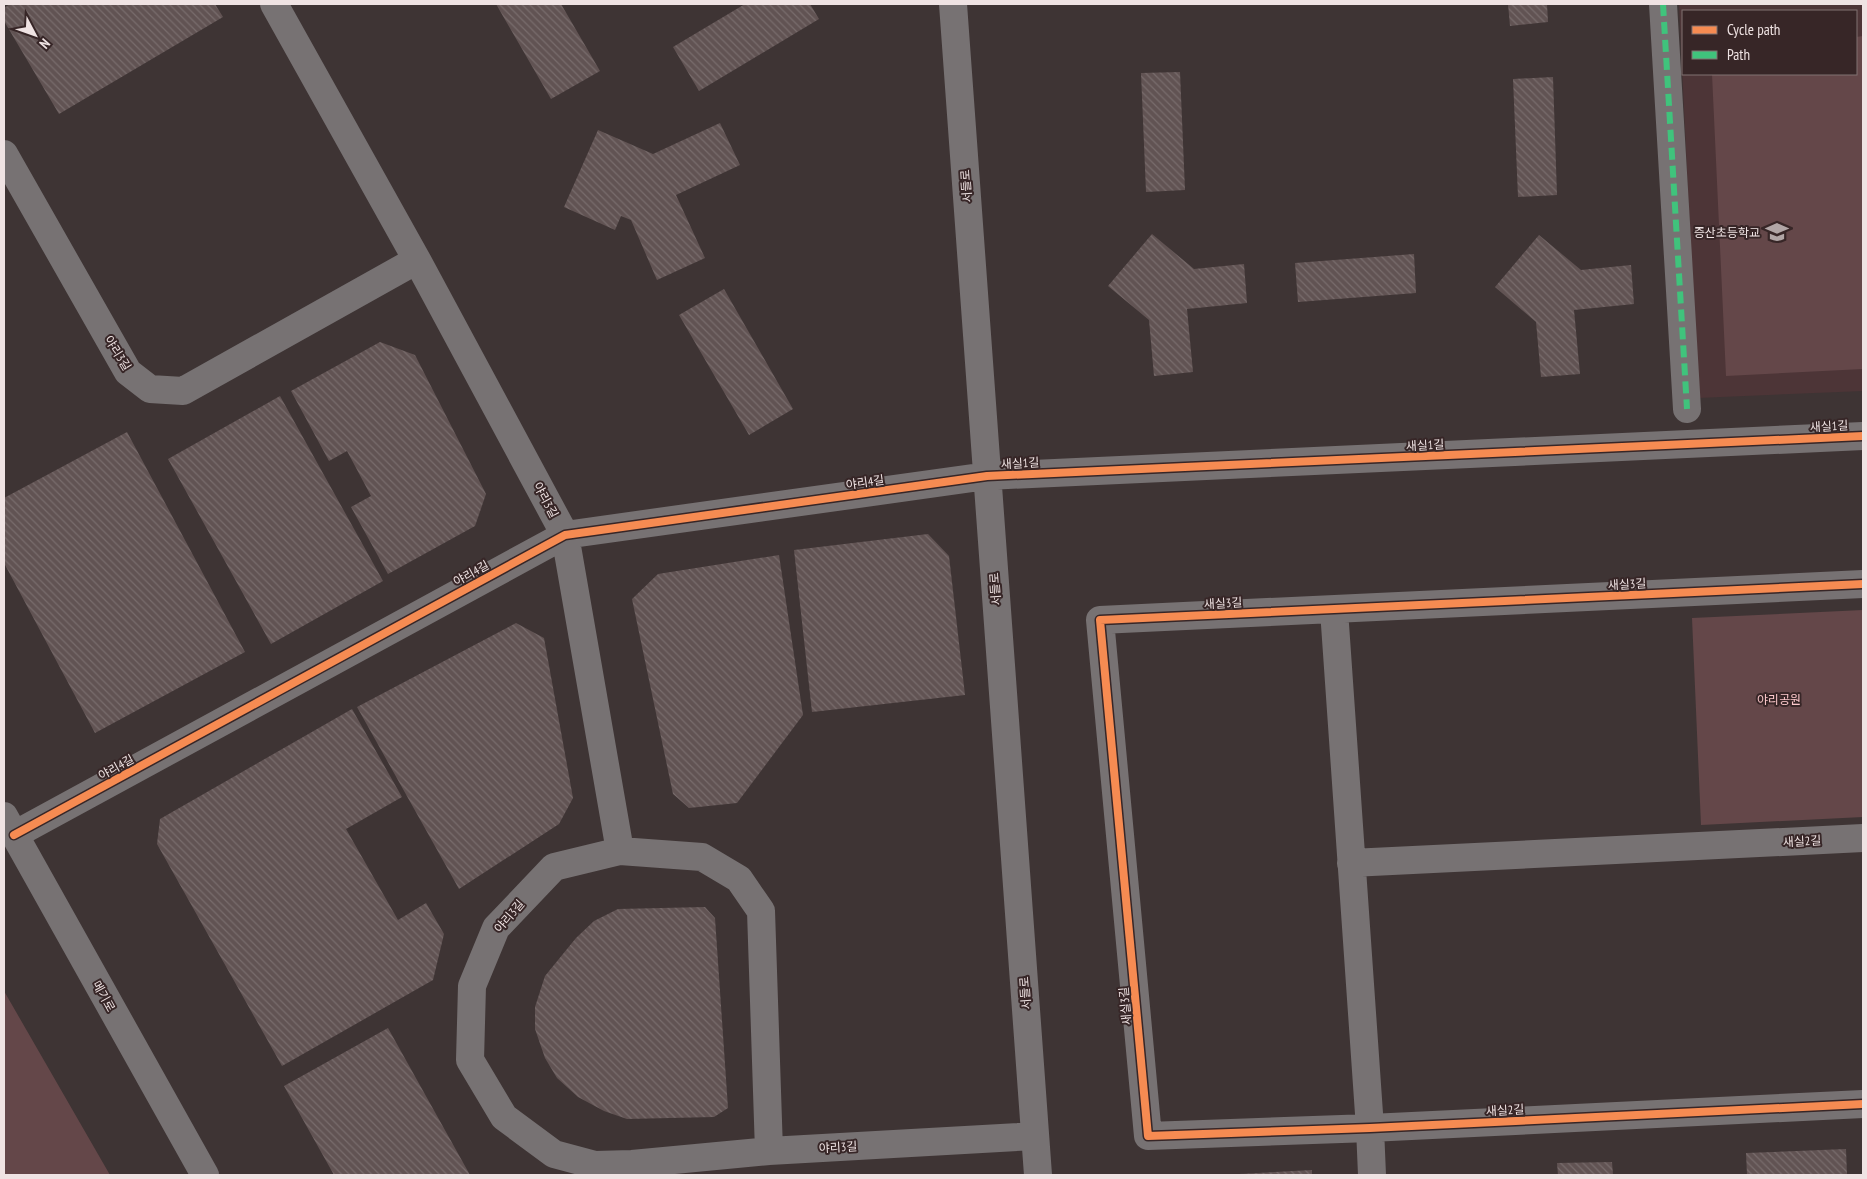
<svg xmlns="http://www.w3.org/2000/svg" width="1867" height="1179" viewBox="0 0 1867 1179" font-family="'PT Sans Narrow','Noto Sans KR',sans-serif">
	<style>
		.built { fill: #4d3537; fill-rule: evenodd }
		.green { fill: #644749 }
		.building { fill: url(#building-back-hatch) }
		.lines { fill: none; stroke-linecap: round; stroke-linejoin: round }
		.minor { stroke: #777273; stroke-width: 28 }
		.quiet { stroke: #40c37c; stroke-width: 6; stroke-dasharray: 12 6; stroke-linecap: butt }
		.cycleway-casing { stroke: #372627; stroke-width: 11 }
		.cycleway { stroke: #f68b52; stroke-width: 8 }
		.labels { text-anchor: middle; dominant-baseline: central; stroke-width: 4; stroke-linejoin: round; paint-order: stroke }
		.street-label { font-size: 12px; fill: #efe3e3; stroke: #372627 }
		.poi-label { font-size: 12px; fill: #efe3e3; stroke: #372627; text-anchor: end }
		.park-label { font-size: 12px; fill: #fcc8cb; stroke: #372627 }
	</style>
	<defs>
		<pattern id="building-back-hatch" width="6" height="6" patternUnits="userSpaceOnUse" patternTransform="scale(1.25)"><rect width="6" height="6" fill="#615353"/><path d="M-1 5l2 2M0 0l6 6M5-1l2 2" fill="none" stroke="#786c6c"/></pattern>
	</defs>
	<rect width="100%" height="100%" fill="#3e3434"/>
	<path class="built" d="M1679,4h184v387l-165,7zM1683,11h173v63h-173z"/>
	<path class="green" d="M1863,36v333l-137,7 -14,-302h144v-37z
		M1863,610v207l-162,8 -9,-207z
		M4,991l106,184h-106z"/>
	<path class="building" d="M10,4h205l8,13 -164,97 -55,-93v-13z
		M496,4h65l39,67 -49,28z
		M745,4h65l9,15 -120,72 -26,-44z
		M1508,4h39l1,18 -38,4z
		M1180,72l5,118 -39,2 -5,-119z
		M1553,77l4,118 -39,2 -5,-118z
		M720,123l20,42 -64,30 29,63 -48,22 -26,-60 -10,-4 -6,14 -51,-23 34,-77 55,24z
		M1152,234l42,35 50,-5 3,39 -60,6 6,63 -39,4 -5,-56 -41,-34z
		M1539,235l42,35 50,-5 3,39 -60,6 6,64 -39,3 -5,-55 -41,-35z
		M1414,254l2,39 -118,9 -3,-39z
		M724,289l69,120 -44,26 -70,-120z
		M380,342l35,13 71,139 -11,32 -87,48 -37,-67 20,-11 -24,-45 -18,10 -38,-70z
		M280,396l103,185 -112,63 -103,-185z
		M127,432l118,220 -150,81 -91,-170v-65z
		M928,534l21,22 16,139 -153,17 -18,-162z
		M779,555l24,160 -66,88 -48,5 -16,-14 -41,-195 26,-25z
		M516,623l28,15 29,160 -14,26 -100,65 -102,-182z
		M352,709l50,88 -56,32 52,91 28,-17 18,31 -11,46 -151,86 -125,-222 3,-25z
		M705,907l10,11 13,190 -14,9 -87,2 -23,-8 -26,-14 -21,-19 -12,-20 -10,-29v-22l10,-31 31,-38 18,-17 24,-12z
		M388,1028l82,147h-136l-50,-89z
		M1846,1149l1,26h-100l-1,-22z
		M1612,1162l1,13h-55l-1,-12z
		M1312,1170v5h-73v-1z"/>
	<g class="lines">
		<path class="minor" d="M274,4l143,256 148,275 55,316 -66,16 -58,61 -24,58 -2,74 34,57 50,37 41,11 37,-1 137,-13 266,-15
			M953,4l85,1171
			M1663,4l24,405
			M4,154l124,218 22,17 33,2 234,-131
			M1863,584l-763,36 48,516 222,-8 493,-24
			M1334,610l36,518 2,47
			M4,816l201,359
			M14,835l551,-300 422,-59 876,-40
			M620,851l82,6 37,22 22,32 8,240
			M1351,863l512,-25"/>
		<path class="quiet" d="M1663,4l24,405"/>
		<defs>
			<path id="cycleway" d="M1863,584l-763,36 48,516 222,-8 493,-24
				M14,835l551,-300 422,-59 876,-40"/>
		</defs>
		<use href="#cycleway" class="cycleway-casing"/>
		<use href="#cycleway" class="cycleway"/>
	</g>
	<defs>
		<symbol id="school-bare" viewBox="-9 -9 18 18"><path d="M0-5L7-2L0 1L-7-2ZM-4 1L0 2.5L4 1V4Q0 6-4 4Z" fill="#b1a6a6" stroke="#372627" stroke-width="2.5" paint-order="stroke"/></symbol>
	</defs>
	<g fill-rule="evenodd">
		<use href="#school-bare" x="1761" y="216" width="32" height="32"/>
	</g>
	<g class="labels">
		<g class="street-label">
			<text transform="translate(966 186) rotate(-94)">서들로</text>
			<text transform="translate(118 353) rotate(58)">야리3길</text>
			<text transform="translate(1829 426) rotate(-3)">새실1길</text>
			<text transform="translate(1425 445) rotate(-3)">새실1길</text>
			<text transform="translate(1020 463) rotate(-3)">새실1길</text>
			<text transform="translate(865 482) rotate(-8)">야리4길</text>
			<text transform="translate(546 500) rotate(62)">야리3길</text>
			<text transform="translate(471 573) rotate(-29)">야리4길</text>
			<text transform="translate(1627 584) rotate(-3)">새실3길</text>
			<text transform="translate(995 589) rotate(-94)">서들로</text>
			<text transform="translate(1223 603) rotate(-3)">새실3길</text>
			<text transform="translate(116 767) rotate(-29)">야리4길</text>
			<text transform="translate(1802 841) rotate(-3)">새실2길</text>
			<text transform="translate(509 916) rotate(-49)">야리3길</text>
			<text transform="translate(1025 993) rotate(-94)">서들로</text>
			<text transform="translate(104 996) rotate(61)">메기로</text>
			<text transform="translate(1125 1006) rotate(-95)">새실3길</text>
			<text transform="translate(1505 1110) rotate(-3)">새실2길</text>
			<text transform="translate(838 1147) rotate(-3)">야리3길</text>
		</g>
		<g class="poi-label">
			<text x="1760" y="232">증산초등학교</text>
		</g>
		<g class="park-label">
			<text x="1779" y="699">야리공원</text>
		</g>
	</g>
	<rect width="1867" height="1179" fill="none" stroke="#efe3e3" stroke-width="10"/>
	<rect x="1682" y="10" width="175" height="65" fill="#372627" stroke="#817272"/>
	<rect x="1692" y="26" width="25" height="8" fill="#f68b52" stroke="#817272"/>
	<text x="1727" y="35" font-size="15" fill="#efe3e3">Cycle path</text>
	<rect x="1692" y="51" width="25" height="8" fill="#40c37c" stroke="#817272"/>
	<text x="1727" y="60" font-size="15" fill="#efe3e3">Path</text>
	<g transform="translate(35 35) rotate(131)" stroke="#372627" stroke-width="4" paint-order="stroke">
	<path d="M0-4L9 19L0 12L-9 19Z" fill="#efe3e3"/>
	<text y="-8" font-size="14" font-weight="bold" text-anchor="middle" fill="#efe3e3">N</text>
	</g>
</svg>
